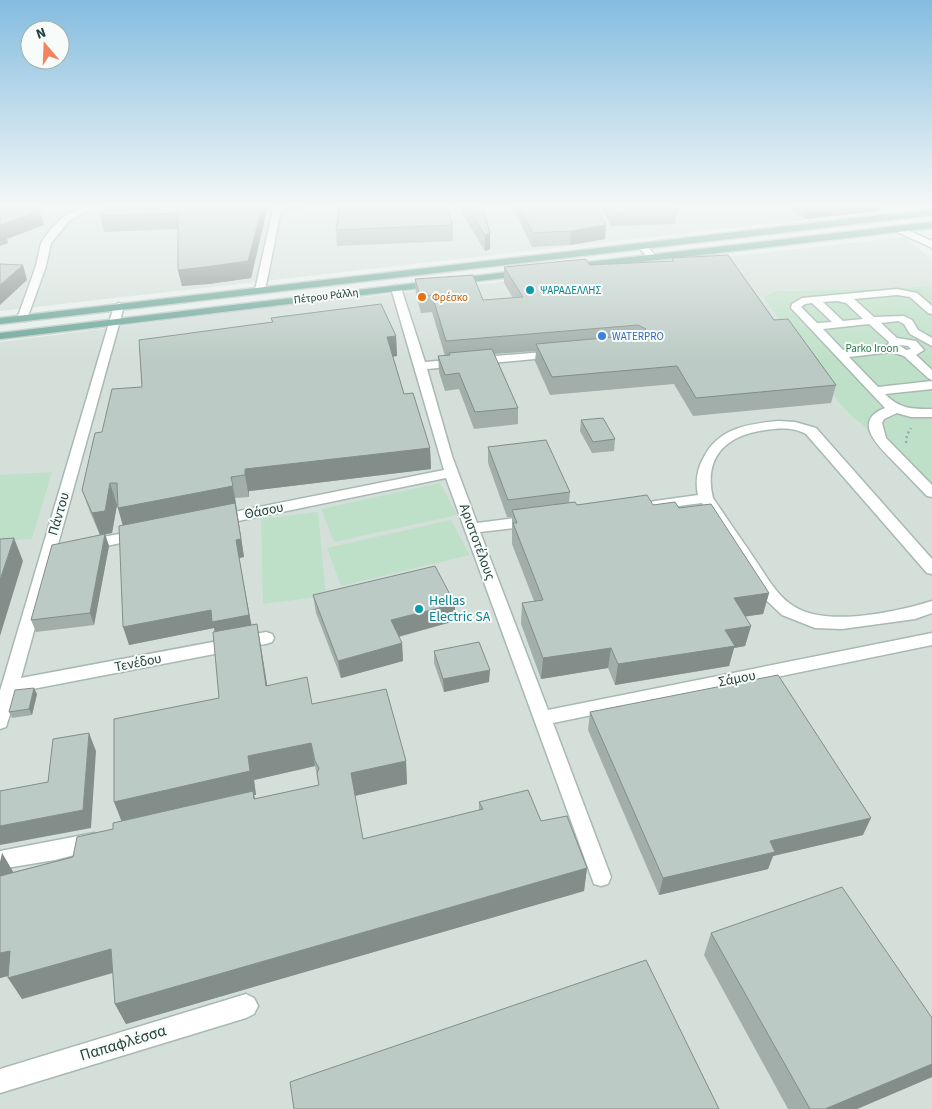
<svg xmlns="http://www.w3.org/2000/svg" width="932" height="1109" viewBox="0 0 932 1109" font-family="'Source Sans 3',sans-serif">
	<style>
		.built { fill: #d4dfda }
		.green { fill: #bfe0c8 }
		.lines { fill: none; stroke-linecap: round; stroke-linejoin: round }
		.minor-casing { stroke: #a8b8b2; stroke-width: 3 }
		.major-casing { stroke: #c2cac8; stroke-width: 3 }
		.path { stroke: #86b3a5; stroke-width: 2.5; stroke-dasharray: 2 3; stroke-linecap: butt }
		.minor { fill: #fff; fill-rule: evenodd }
		.major { fill: #6aa596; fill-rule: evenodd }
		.wall { fill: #a1aea9; fill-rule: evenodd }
		.shaded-wall { fill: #838d89 }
		.building { fill: #bbcac4; stroke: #838d89 }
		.culture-dot { fill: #0f9aa8; stroke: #f7fbf9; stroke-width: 2 }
		.food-dot { fill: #e8710a; stroke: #f7fbf9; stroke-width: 2 }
		.shop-dot { fill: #3f7fe0; stroke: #f7fbf9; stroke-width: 2 }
		.labels { text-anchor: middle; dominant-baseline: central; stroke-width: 4; stroke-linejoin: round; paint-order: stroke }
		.far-culture-label { font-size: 11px; fill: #0d838f; stroke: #f7fbf9; text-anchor: start }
		.far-street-label { font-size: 11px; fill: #24423a; stroke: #f7fbf9 }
		.far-food-label { font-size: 11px; fill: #c56008; stroke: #f7fbf9; text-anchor: start }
		.far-shop-label { font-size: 11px; fill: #366cbe; stroke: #f7fbf9; text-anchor: start }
		.far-park-label { font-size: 11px; fill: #2d7a4b; stroke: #f7fbf9 }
		.street-label { font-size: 14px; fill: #24423a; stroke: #f7fbf9 }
		.culture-label { font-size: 14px; fill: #0d838f; stroke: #f7fbf9; text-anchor: start }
		.near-street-label { font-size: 16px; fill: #24423a; stroke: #f7fbf9 }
	</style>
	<rect width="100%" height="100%" fill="#e6efeb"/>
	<path class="built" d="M0,205h882l7,5 -889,101z
		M905,237l27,23v25l-29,3 -126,3 -14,6 76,106 14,15 21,16 58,54v621h-932v-767l266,-34z"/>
	<path class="green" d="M932,285v203l-58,-54 -21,-16 -14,-15 -76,-106 13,-6 127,-3z
		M52,472l-20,67 -32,2v-66z
		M440,483l17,32 -123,27 -13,-33z
		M318,512l8,84 -63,8 -2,-85z
		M451,520l19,35 -129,31 -14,-38z"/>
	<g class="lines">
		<defs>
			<path id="minor" d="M85,205h11l-27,16 -18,22 -5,23 -19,53 -1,2h-8l-1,-2 19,-53 5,-23 10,-14 12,-12z
				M274,205h8l-17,85 -5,3 -5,-3z
				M907,205h10l11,8 -1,2h-6z
				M898,226l34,15v7l-37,-17 -2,-2z
				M642,243l3,1 11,12v4h-6l-11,-12v-4z
				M396,285l5,3 24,74 131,-11 6,3 -6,3 -129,12 25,87 25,67 53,-7 5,2 2,3 -2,3 -5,2 -50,6 68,178 384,-77v12l-379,78 58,154 -3,7 -7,2 -7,-2 -148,-406 -227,47 -5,-2 -2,-3 2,-3 5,-2 225,-45 -53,-182z
				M897,289l20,4 15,13v8l-4,-1 -18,-16 -13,-2 -43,4 20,18 30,-1 8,4 6,10 14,8v8l-22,-12 -6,-10 -6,-3 -17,2 16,15 19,3 8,9 -8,5 16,15v10l-4,-2 -24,-22 -12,-4 -43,5 29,30 54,-6v8l-47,5c15,15 26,15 47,15v8h-21l-14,-4 -13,6 -2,4 4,15 46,47v12l-5,-1c-10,-10 -20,-21 -30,-31 -15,-16 -48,-43 -12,-57l-94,-100 1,-4 10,-6zM837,301l9,2 17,16 -20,2 -20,-19zM812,303l20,19 -15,1 -16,-16 4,-3zM869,324l20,18 -1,3 -45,5 -20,-21zM899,345l9,1 3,3 -5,1z
				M119,303l5,3 -103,372 245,-46 6,2 2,4 -2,4 -6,2 -249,48 -11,35 -6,2v-38l114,-385z
				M778,421l17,1 21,6 116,131v15l-5,-1 -121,-139c-13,-7 -26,-6 -41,-4 -39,5 -62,27 -52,68 14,21 29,42 43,63 11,16 21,36 39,46 32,20 102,5 137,-6v12l-17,6 -73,10 -27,-1 -33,-13 -17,-16 -63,-96 -47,6 -5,-1 -2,-3 2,-3 5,-1 43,-6c-3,-14 -1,-26 6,-38 15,-29 44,-33 74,-36z
				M140,530l5,2 2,3 -2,3 -58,12 -5,-2 -2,-3 2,-3 5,-2z
				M94,833l7,3 3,6 -3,6 -46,12 -55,9v-18z
				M246,994l8,4 4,8 -4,8 -8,4 -246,75v-24z"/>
			<path id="major" d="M932,209v6l-932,109v-6z
				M932,222v6l-352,41 -5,-3 5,-3z
				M525,270l5,3 -1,2 -529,64v-6z"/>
		</defs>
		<use href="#minor" class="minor-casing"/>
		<use href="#major" class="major-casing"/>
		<path class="path" d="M906,443l1,-8 4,-7"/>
		<use href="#minor" class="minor"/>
		<use href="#major" class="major"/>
	</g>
	<path class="wall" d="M106,205h167l-2,5h-4l-16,68 -42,6 -27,2 -4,-16v-41l-74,3 -4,-16z
		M282,205h34h-11l-1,5h-21z
		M457,205h25l8,28v16l-5,2z
		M512,205h77l16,34 -35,6 -38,2z
		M600,205h73l4,5 -2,14 -64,2z
		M785,205h95l-2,6 -74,8z
		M453,225v16l-116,5 -1,-16z
		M672,258l102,62 62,65 -5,18 -138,13 -19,-32 -124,11 -15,-34 1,-10 -42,3 24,54v16l-44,5 -15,-40 -14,2 -6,-19 -1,-16h7l-13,-44 -11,1 -5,-18 -1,-16 68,21 30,-2 -9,-15v-16l86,-2 82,-4z
		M271,318l125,18 1,20 -5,1 12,37 26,54 1,21 -182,22v6l-14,1 9,59 -5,1 12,67 6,-1 4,23 6,38 45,19 94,57 1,23 -52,12 8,43 116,-29v-8l62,19 46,47 -3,23 -458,133 -11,-20 -2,-31 -91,26 -14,-23 -8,2 2,-125 11,19 60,-15 40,-28 9,-8 97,-123 -5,-70 -85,17 -6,-120 -6,-20 -5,28 -12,2 -10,-23 -8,-22 20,-58 40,-45 130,-65zM315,766l4,19 -64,14 -1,-4h2l-2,-15z
		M581,420l34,19 -1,12 -22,2 -12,-22z
		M488,447l82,45 -1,11 8,2h76l26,3 90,85 -6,21 -18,2 6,10 -6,20 -11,2 -5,18 -114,19 -7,-17 -67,11 -20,-55 1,-21 12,-2 -22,-57v-27h-5l-19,-54z
		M105,534l4,12 -15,79 -58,7 -5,-12z
		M313,595l142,26 -56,16 3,6 1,18 -62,17 -25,-65z
		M434,651l55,31 -45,10 -10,-29z
		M37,694l-5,21 -20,3 -3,-6z
		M590,712l273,123 -90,21 -5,13 -109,26 -71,-165z
		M711,933l221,85v59l-75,32h-69l-84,-154z"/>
	<path class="shaded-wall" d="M18,205h28l-7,4 5,16 -37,14 1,4 -8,3v-21l11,-16z
		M263,205h3l1,5 -16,68 -42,6 -27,2 -4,-16z
		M807,205h73l-2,6 -74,8z
		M606,225l-1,14 -35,6 1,-14z
		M490,233v16l-5,2v-16z
		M23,265l4,15 -27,25v-20z
		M396,336l1,20 -9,1 -1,-20z
		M430,448l1,21 -182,22v6l-4,-22v-6z
		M231,477l4,21 9,59 -5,1 14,75 -36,6 -3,-11 -85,17 -6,-18 88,-17 38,5 -125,-85 -6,-22z
		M110,483l7,22 -5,28 -12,2 -8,-22z
		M105,534l4,12 -15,79 -4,-12z
		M14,538l9,23 -23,75v-56z
		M769,593l-6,21 -34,5 5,-21z
		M455,604v17l-62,17 -2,-18z
		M257,624l4,23 10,62 -5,-23z
		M751,626l-6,20 -11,2 -5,18 -114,19 3,-21 107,-34z
		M402,643l1,18 -62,17 -3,-17z
		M611,648l-3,20 -67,11 2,-21z
		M490,670l-1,12 -45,10 -1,-13z
		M34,688l3,6 -5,21 -3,-6z
		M89,733l7,18 -5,77 -91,17v-19l83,-16z
		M311,743l4,23 -61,14 2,15h-2l5,19 -136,11 -9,-23 134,-46z
		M406,761l1,23 -53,12 -3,-23z
		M871,818l-8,17 -90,21 -5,13 -109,26 4,-17 107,-37z
		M2,853l13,22 -15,7v-20z
		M587,868l-3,23 -458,133 -11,-20z
		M111,949l11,21 -100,29 -14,-21z
		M10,951l14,21 -24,6v-25z
		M932,1064v13l-75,32h-32z"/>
	<path class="building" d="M0,205h18l-7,4 28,-1v3l-39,14z
		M106,205h157l-15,56 -43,6 -27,3v-57l-78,3z
		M340,205h105l8,20 -117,5z
		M466,205h16l8,28 -5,2z
		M519,205h70l8,4 9,16 -35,6 -38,2z
		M608,205h65l4,5 -64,3z
		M728,255l46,65 14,-1 48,66 -140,13 -19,-32 -125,11 -16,-33 102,-9 8,-6 -8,-4 -192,16 -14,-46 -12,1 -5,-17 58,-4 10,25 40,-3 -19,-30 82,-8 4,6 84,-4 -2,-3z
		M0,264l23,1 -23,20z
		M381,304l15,32 -9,1 17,57 9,-1 17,55 -185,21v6l-14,2 2,9 -115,22 -1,-25h-7l-5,28 -13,2 -10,-23 13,-57 7,-1 10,-43 30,-2 -3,-47 134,-18 -2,-4z
		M492,349l26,59 -43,4 -16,-39 -14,2 -7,-19 12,-1 -1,-2z
		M603,418l12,21 -22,3 -12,-22z
		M546,440l24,52 -62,8 -20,-53z
		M647,495l6,10 22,-3 4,6 32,-4 58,89 -35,5 17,28 -26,4 10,16 -117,18 -7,-16 -68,10 -21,-55 21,-3 -30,-77h4l-5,-13 63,-8 2,3z
		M235,503l6,36 -5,1 13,75 -37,7 -1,-12 -88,17 -4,-101z
		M105,534l-15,79 -59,7 21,-75z
		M14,538l-14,42v-41z
		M435,566l20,38 -64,16 11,23 -64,18 -25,-66z
		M257,624l9,62 41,-9 5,27 74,-15 20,72 -55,12 12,66 120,-30 -4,-7 49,-12 13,31 26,-5 20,52 -472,136 -4,-55 -103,29 2,-27 -10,2v-77l73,-19 4,-20 36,-8v-6l140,-32 1,8 65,-14 -2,-11 2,-6 -4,-7 -4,-18 -63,13 2,15 -136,31v-83l105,-21 -6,-66z
		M479,642l11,28 -47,9 -9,-28z
		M778,675l93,143 -101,23 5,11 -112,26 -73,-166z
		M34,688l-5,21 -20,3 6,-22z
		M89,733l-6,77 -83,16v-35l48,-9 5,-43z
		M842,887l90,131v46l-107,45h-15l-99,-176z
		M646,960l73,149h-425l-4,-27z"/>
	<linearGradient id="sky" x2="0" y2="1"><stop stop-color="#84bce0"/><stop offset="0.57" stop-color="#f4f8f6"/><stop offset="1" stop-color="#f4f8f6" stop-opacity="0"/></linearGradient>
	<rect width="932" height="360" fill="url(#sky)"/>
	<g class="culture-dot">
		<circle cx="530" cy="290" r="5"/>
		<circle cx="419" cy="609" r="5"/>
	</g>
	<circle class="food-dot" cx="422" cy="297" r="5"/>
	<circle class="shop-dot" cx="602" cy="336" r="5"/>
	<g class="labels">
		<g class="far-culture-label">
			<text x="540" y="290">ΨΑΡΑΔΕΛΛΗΣ</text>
		</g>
		<g class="far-street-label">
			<text transform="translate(326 296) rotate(-7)">Πέτρου Ράλλη</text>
		</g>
		<g class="far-food-label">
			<text x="432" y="297">Φρέσκο</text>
		</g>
		<g class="far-shop-label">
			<text x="612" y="336">WATERPRO</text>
		</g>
		<g class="far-park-label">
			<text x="872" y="348">Parko Iroon</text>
		</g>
		<g class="street-label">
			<text transform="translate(264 511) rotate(-11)">Θάσου</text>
			<text transform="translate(59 514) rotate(-74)">Πάντου</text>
			<text transform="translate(477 542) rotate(70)">Αριστοτέλους</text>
			<text transform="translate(138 663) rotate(-11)">Τενέδου</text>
			<text transform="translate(737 679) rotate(-11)">Σάμου</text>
		</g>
		<g class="culture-label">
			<text x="429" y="601">Hellas<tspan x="429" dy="16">Electric SA</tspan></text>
		</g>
		<g class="near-street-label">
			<text transform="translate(123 1043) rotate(-17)">Παπαφλέσσα</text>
		</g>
	</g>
	<g transform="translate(45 45) rotate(341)"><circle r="24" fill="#f7fbf9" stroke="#a3b1ad"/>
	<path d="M0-4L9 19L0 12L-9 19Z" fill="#f4845f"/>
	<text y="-8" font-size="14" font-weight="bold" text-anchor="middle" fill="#24423a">N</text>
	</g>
</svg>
